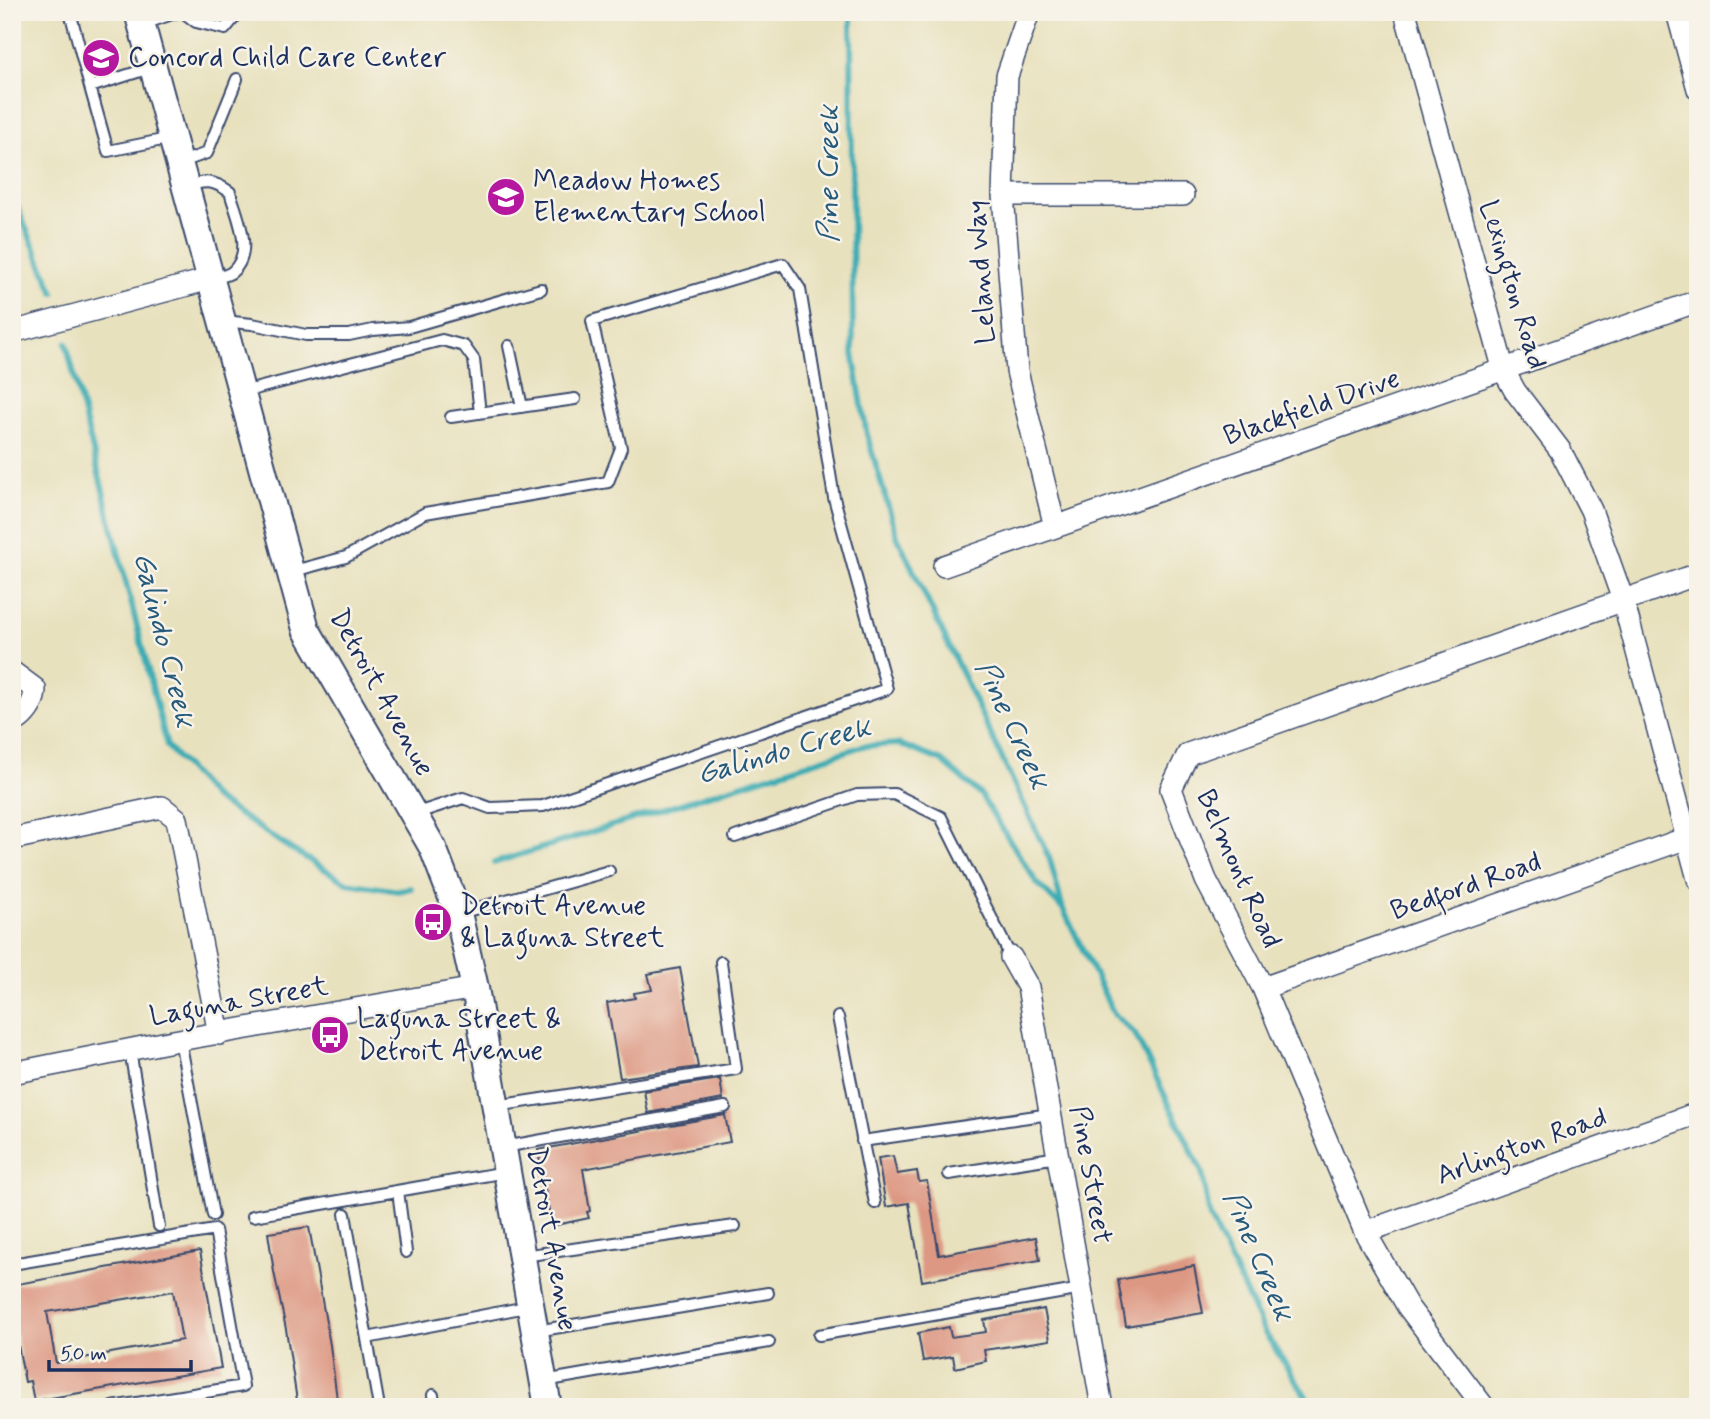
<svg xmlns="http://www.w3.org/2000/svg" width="1710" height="1419" viewBox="0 0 1710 1419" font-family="Mynerve,sans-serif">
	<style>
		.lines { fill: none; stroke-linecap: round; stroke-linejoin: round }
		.stream { stroke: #39abb3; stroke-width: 6 }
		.building { fill: #dd9883; fill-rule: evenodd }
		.service-casing { stroke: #3a4a6c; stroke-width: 14 }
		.minor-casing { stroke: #3a4a6c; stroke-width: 24 }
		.tertiary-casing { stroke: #3a4a6c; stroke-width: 30 }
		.service { stroke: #fff; stroke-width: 10 }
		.minor { stroke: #fff; stroke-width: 21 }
		.tertiary { stroke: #fff; stroke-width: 26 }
		.labels { text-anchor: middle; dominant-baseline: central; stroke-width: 5; stroke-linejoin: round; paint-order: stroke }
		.poi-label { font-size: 28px; fill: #1b2f5e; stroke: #f7f3e8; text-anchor: start }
		.street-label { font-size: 28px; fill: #1b2f5e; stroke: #f7f3e8 }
		.water-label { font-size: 30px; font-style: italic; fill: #265a7c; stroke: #f7f3e8 }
	</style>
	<rect width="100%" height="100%" fill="#f7f3e8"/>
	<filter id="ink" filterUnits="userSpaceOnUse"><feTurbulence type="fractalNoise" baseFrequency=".0143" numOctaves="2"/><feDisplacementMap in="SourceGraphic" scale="14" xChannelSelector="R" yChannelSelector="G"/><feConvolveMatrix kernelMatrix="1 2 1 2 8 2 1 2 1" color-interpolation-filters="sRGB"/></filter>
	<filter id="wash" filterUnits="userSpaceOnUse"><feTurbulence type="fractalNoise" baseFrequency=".00686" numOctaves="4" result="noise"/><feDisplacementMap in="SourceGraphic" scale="28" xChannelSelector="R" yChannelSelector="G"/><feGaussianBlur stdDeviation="1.57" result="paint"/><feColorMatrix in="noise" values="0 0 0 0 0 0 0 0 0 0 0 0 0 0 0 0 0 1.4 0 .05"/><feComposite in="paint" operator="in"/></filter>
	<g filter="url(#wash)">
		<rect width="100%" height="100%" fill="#e8e1be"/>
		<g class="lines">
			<path class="stream" d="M851,12l2,341 14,82 30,101 153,324 13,49 51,105 21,20 67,138 8,46 55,115 48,74
				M12,202l4,3 38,88
				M66,343l101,403 47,52 77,51 56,34 52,8 12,-3
				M494,863l369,-117 36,-2 43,17 38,33 57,89 24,24"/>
		</g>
		<g id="blocks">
			<path class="building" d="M680,968l18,99 -78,11 -13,-75 28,-5 -1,-5 18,-3 -4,-16z
				M720,1079l3,20 -75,14 -4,-22z
				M725,1115l5,27 -147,27 7,42 -3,1 2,6 -33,7 -1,-3 -4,1 -13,-73z
				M893,1156l4,18 20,-3 2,11 8,-1 12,74 97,-18 4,23 -118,21 -13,-78 -23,4 -8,-49z
				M309,1227l21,118 8,62h-40l-12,-78 -12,-57 -6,-39z
				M200,1251l21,117 -187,33 -4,-20 -5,1 -13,-69v-28zM173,1291l9,49 -126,23 -9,-51z
				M1194,1266l9,47 -77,13 -8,-46z
				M1044,1309l6,31 -66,10 2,11 -31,7 -2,-12 -30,5 -5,-28 31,-6 2,10 35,-5 -2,-12z"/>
		</g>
	</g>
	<g filter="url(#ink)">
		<use href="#blocks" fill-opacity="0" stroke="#3a4a6c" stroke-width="2"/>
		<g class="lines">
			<defs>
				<path id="service" d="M70,12l20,75 63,-20
					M183,12l13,10 29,7 14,-17
					M141,25l37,-13
					M90,87l18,64 64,-13
					M179,163l28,-10 30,-74
					M185,187c20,-7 28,-7 45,5 7,25 25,60 2,80 -5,4 -15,5 -22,7
					M224,321l28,3 54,11h43l24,-5 36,-3 132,-38
					M509,346l13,61
					M243,392l199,-52 22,6 10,14 6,53
					M451,417l124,-18
					M290,572l56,-15 79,-44 183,-31 13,-34 -29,-127 191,-57 17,25 34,209 53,191 -344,117 -53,2 -27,-10 -49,16
					M735,837l122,-42 37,-1 47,23 70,140
					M460,913l149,-42
					M838,1017l37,186
					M180,1040l33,175
					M130,1050l29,176
					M496,1106l240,-37 -15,-107
					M862,1141l188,-27
					M504,1147l221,-40
					M949,1174l109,-17
					M398,1191l8,61
					M345,1214l34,193
					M253,1216l253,-44
					M523,1256l212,-30
					M12,1264l203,-34 28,156 -131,21
					M536,1331l232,-38
					M819,1335l263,-46
					M367,1338l164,-32
					M544,1381l225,-39
					M433,1395l2,12"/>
				<path id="minor" d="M1029,12l-22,64 -4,119 14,176 38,156
					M1405,12l99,359 11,20 45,59 31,60 32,90 75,279
					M1677,12l21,77
					M1003,195h180
					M12,332l198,-53
					M944,566l754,-265
					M12,672l23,17c0,12 -7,23 -16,30l-7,-1
					M12,839l150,-32 15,12 42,215
					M1011,957l17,30 74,420
					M1263,988l424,-150
					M12,1073l161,-32 302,-53
					M1365,1232l333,-119
					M1484,1407l-76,-100 -43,-75 -102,-244 -57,-108 -35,-91 17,-35 510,-180"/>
				<path id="tertiary" d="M138,12l168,617 127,219 25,65 17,75 73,419"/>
			</defs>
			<use href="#service" class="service-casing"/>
			<use href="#minor" class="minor-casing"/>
			<use href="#tertiary" class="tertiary-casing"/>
			<use href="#service" class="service"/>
			<use href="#minor" class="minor"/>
			<use href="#tertiary" class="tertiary"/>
		</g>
	</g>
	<defs>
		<symbol id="school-disc" viewBox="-11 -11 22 22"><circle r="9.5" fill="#b5179e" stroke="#f7f3e8"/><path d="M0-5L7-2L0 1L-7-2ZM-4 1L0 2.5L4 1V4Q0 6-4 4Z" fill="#fff"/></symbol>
		<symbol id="bus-disc" viewBox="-11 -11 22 22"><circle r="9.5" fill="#b5179e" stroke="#f7f3e8"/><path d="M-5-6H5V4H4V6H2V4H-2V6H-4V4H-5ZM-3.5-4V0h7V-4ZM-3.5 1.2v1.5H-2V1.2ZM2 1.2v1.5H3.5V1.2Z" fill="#fff"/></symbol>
	</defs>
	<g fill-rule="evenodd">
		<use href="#school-disc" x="79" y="36" width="44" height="44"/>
		<use href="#school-disc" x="484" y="175" width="44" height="44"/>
		<use href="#bus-disc" x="411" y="900" width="44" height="44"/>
		<use href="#bus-disc" x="308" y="1013" width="44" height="44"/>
	</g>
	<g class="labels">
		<g class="poi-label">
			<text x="128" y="58">Concord Child Care Center</text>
			<text x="533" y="181">Meadow Homes<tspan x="533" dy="32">Elementary School</tspan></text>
			<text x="460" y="906">Detroit Avenue<tspan x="460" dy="32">&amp; Laguna Street</tspan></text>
			<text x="357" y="1019">Laguna Street &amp;<tspan x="357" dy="32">Detroit Avenue</tspan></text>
		</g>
		<g class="street-label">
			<text transform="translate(982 272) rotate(-94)">Leland Way</text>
			<text transform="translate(1512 285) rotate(73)">Lexington Road</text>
			<text transform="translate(1312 408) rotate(-19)">Blackfield Drive</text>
			<text transform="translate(381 693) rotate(61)">Detroit Avenue</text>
			<text transform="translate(1238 869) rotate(66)">Belmont Road</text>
			<text transform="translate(1466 887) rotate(-19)">Bedford Road</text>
			<text transform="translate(239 1002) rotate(-10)">Laguna Street</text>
			<text transform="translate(1522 1147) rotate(-20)">Arlington Road</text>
			<text transform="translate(1090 1175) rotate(80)">Pine Street</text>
			<text transform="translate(551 1239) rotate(80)">Detroit Avenue</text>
		</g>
		<g class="water-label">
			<text transform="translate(829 174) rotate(-90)">Pine Creek</text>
			<text transform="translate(164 640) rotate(76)">Galindo Creek</text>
			<text transform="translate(1012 725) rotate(65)">Pine Creek</text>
			<text transform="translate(784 751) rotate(-16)">Galindo Creek</text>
			<text transform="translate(1258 1256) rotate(67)">Pine Creek</text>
		</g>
	</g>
	<rect width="1710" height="1419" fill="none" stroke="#f7f3e8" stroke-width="42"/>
	<path d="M49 1360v10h142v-10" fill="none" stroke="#1b2f5e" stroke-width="3.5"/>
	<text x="60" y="1360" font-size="21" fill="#1b2f5e" stroke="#f7f3e8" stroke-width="5" paint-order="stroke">50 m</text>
</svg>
